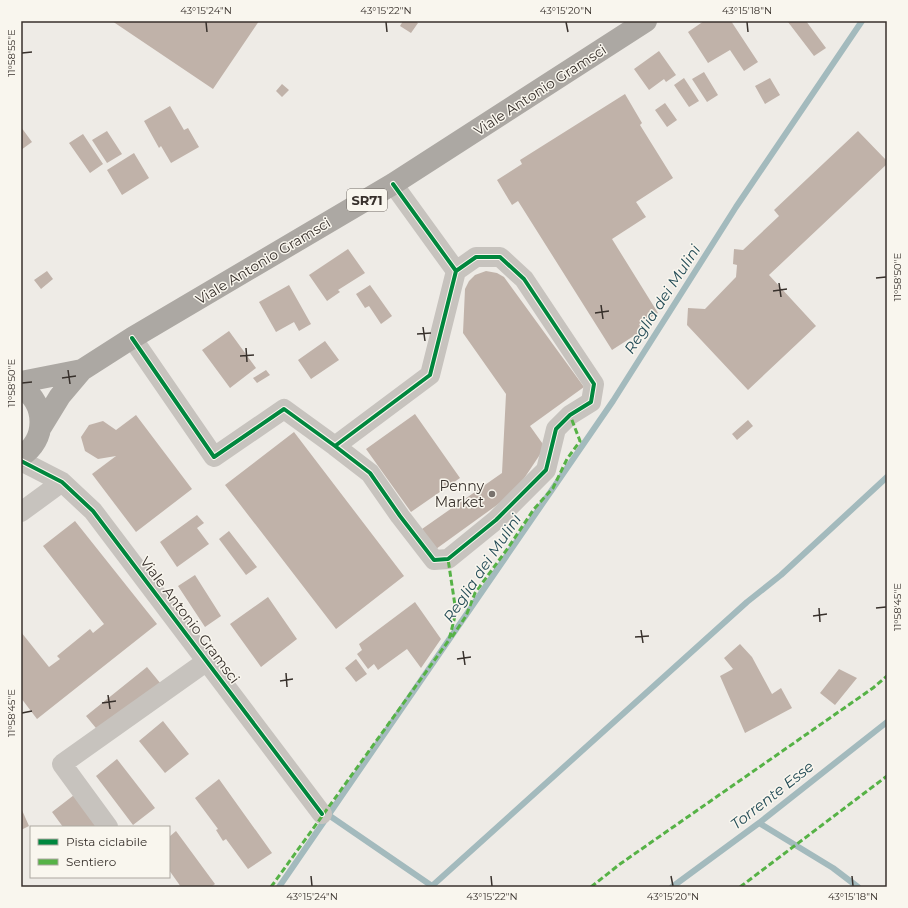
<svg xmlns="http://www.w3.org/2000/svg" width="908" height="908" viewBox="0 0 908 908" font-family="Montserrat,sans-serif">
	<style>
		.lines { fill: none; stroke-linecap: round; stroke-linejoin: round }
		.stream { stroke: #a3babd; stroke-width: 6 }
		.building { fill: #c0b2a9 }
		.street { stroke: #c7c3be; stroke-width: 20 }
		.primary { stroke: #aca8a3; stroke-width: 22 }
		.quiet { stroke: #56b246; stroke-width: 3; stroke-dasharray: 6 3; stroke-linecap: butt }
		.cycleway-casing { stroke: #f9f6ee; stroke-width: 6 }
		.cycleway { stroke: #00873e; stroke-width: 4 }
		.ticks { fill: none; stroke: #38312c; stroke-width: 1.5 }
		.poi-dot { fill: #78726d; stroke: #f9f6ee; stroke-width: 1.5 }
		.labels { text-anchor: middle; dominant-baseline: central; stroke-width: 3; stroke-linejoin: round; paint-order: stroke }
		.shield { fill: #f9f6ee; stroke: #726c66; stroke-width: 1 }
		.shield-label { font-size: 13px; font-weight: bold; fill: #38312c }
		.street-label { font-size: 14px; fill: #38312c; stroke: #f9f6ee }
		.poi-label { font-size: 14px; fill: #38312c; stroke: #f9f6ee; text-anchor: end }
		.water-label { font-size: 15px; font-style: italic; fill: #244c57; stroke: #f9f6ee }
		.neatline { fill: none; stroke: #38312c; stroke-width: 1.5 }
		.ticks-label { font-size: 10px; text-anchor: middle; fill: #38312c }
	</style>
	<rect width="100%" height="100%" fill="#eeebe6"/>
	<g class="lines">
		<path class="stream" d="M330,816l102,70 315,-284 34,-27 106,-98
			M759,823l74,45 25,19
			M279,887l334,-486 123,-194 126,-186
			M672,887l87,-64 128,-101"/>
	</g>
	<path class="building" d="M112,21h147l-46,68z
		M403,21h12l3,2 -7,10 -11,-7z
		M704,21h27l27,41 -14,9 -14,-21 -22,13 -20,-31z
		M790,21h16l20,27 -12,8 -26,-34z
		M659,51l17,24 -10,7 -2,-3 -15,11 -15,-21z
		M704,72l14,23 -11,7 -15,-23z
		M684,78l15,23 -10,6 -15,-22z
		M770,78l10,17 -15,9 -10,-18z
		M282,84l7,6 -7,7 -6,-6z
		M625,94l17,29 -2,2 33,53 -37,24 10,15 -34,22 46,74 -19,11 4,6 -31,20 -94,-149 -6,4 -15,-25 25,-16 -2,-4z
		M665,103l12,17 -10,7 -12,-17z
		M170,106l14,24 4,-2 11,19 -28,16 -10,-17 -2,2 -15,-27z
		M21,127l11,15 -11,8z
		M107,131l15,23 -15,9 -15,-23z
		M858,131l29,30v3l-118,111 47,51 -68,64 -61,-65 1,-17 17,1 31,-32 1,-12 -4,-1 1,-15 9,1 36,-34 -5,-6z
		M83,134l20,30 -13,9 -21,-30z
		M134,153l15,25 -27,17 -15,-25z
		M348,249l17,24 -27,17 2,2 -13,9 -18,-26z
		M47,271l6,8 -12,10 -7,-9z
		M486,271l11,2 7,4 80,110 -54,39 15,21 -30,45 -79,57 -14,-20 80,-56 4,-79 -43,-61 2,-44 4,-8 6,-6z
		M289,285l22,39 -12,7 -5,-9 -18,10 -17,-30z
		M370,285l22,31 -11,8 -12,-18 -4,2 -9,-14z
		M229,331l27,37 -26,20 -28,-38z
		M325,341l14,19 -28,19 -13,-19z
		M266,370l4,5 -13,8 -4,-5z
		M415,414l45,64 -49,34 -45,-63z
		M136,415l56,74 -56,43 -44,-58 24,-18 -18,3 -13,-8 -4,-14 8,-12 14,-4 13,9z
		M748,420l5,6 -16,14 -5,-6z
		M294,432l110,144 -68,53 -111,-144z
		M197,515l7,8 -7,5 12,16 -32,23 -17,-25z
		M75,521l82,103 -120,95 -16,-21v-66l28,35 11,-8 -3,-3 33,-27 3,4 11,-9 -61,-78z
		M229,531l28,36 -11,8 -27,-36z
		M195,575l26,41 -16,11 -27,-41z
		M268,597l29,42 -36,28 -31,-43z
		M415,602l26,37 -20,29 -14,-19 -29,21 -4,-6 -6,5 -11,-15 5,-4 -3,-6z
		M740,644l12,13 20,37 9,-6 11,20 -47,25 -25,-57 13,-7 -9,-11z
		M356,659l11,15 -11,8 -11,-14z
		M147,667l14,17 -61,49 -14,-17z
		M839,669l18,9 -22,27 -15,-12z
		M163,721l26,33 -24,19 -26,-32z
		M117,759l38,49 -22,17 -37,-49z
		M219,779l53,74 -24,16 -22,-30 -3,2 -7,-11 2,-1 -23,-31z
		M74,795l24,32h-35l-11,-15z
		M21,808l8,18 -8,4z
		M176,831l39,53 -4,3h-30l-12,-17v-33z"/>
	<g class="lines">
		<path class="street" d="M132,338l82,119 70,-48 51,37 95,-71 26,-104 -63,-87
			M335,446l35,27 30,43 34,44 14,-1 48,-39 50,-50 10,-41 14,-14 21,-13 3,-18 -70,-105 -24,-22h-24l-20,14
			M21,461l41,21 31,29 229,303
			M21,512l41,-30
			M108,827l-46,-63 145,-103"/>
		<path class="primary" d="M21,382l61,-12
			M21,387c26,17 26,53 0,69
			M41,427l19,-31 22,-26 50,-32 261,-154 253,-163"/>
		<path class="quiet" d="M452,637l14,-21 9,-23 33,-45 26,-39 19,-21 14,-29 13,-18 -10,-26
			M271,887l178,-247 7,-28 -8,-53
			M591,887l29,-23 253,-176 14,-12
			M740,887l147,-111"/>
		<defs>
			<path id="cycleway" d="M132,338l82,119 70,-48 51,37 95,-71 26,-104 -63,-87
				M335,446l35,27 30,43 34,44 14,-1 48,-39 50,-50 10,-41 14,-14 21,-13 3,-18 -70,-105 -24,-22h-24l-20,14
				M21,461l41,21 31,29 229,303"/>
		</defs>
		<use href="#cycleway" class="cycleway-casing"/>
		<use href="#cycleway" class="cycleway"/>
	</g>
	<path class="ticks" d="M206,22l1,10M386,22l1,10M566,22l2,10M747,22l1,10M22,53l10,-1M876,278l10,-1M779,283l2,14M773,291l14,-2M601,305l2,14M595,313l14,-2M423,327l2,14M417,334l14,-1M246,348l1,14M240,356l14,-1M68,370l2,14M62,378l14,-2M22,383l10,-1M819,608l1,14M876,608l10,-1M813,616l14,-2M641,630l2,13M635,637l14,-1M463,651l2,14M457,659l14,-2M286,673l1,14M280,681l13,-2M108,695l2,14M102,703l14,-2M22,713l10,-2M311,876l1,10M491,876l1,10M671,876l2,10M852,876l1,10"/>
	<circle class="poi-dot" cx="492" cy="494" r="4"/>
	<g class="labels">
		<rect class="shield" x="347" y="189" width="40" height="22" rx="3"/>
		<g class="shield-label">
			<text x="367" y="200">SR71</text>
		</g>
		<g class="street-label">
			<text transform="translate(540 90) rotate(-33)">Viale Antonio Gramsci</text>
			<text transform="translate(263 261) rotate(-31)">Viale Antonio Gramsci</text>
			<text transform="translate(190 620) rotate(53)">Viale Antonio Gramsci</text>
		</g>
		<g class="poi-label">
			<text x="484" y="486">Penny<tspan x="484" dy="16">Market</tspan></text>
		</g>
		<g class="water-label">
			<text transform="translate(662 299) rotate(-57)">Reglia dei Mulini</text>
			<text transform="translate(482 568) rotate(-56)">Reglia dei Mulini</text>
			<text transform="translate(772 795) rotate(-38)">Torrente Esse</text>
		</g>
	</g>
	<rect width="908" height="908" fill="none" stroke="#f9f6ee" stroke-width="44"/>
	<rect x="30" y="826" width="140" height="52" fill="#f9f6ee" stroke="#aca7a0"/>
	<rect x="38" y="839" width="20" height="6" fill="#00873e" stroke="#aca7a0"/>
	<text x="66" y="846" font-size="12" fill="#38312c">Pista ciclabile</text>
	<rect x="38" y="859" width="20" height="6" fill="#56b246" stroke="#aca7a0"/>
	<text x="66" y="866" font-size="12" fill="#38312c">Sentiero</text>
	<rect x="22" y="22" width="864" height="864" class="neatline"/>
	<g class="ticks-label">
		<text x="206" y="14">43°15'24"N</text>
		<text x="386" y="14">43°15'22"N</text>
		<text x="566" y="14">43°15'20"N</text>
		<text x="747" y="14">43°15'18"N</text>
		<text transform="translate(11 53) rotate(-90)" y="4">11°58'55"E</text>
		<text transform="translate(897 277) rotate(-90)" y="4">11°58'50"E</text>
		<text transform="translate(11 383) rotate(-90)" y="4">11°58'50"E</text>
		<text transform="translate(897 607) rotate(-90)" y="4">11°58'45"E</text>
		<text transform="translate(11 713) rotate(-90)" y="4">11°58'45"E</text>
		<text x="312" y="900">43°15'24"N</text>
		<text x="492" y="900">43°15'22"N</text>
		<text x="673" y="900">43°15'20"N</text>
		<text x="853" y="900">43°15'18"N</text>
	</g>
</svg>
